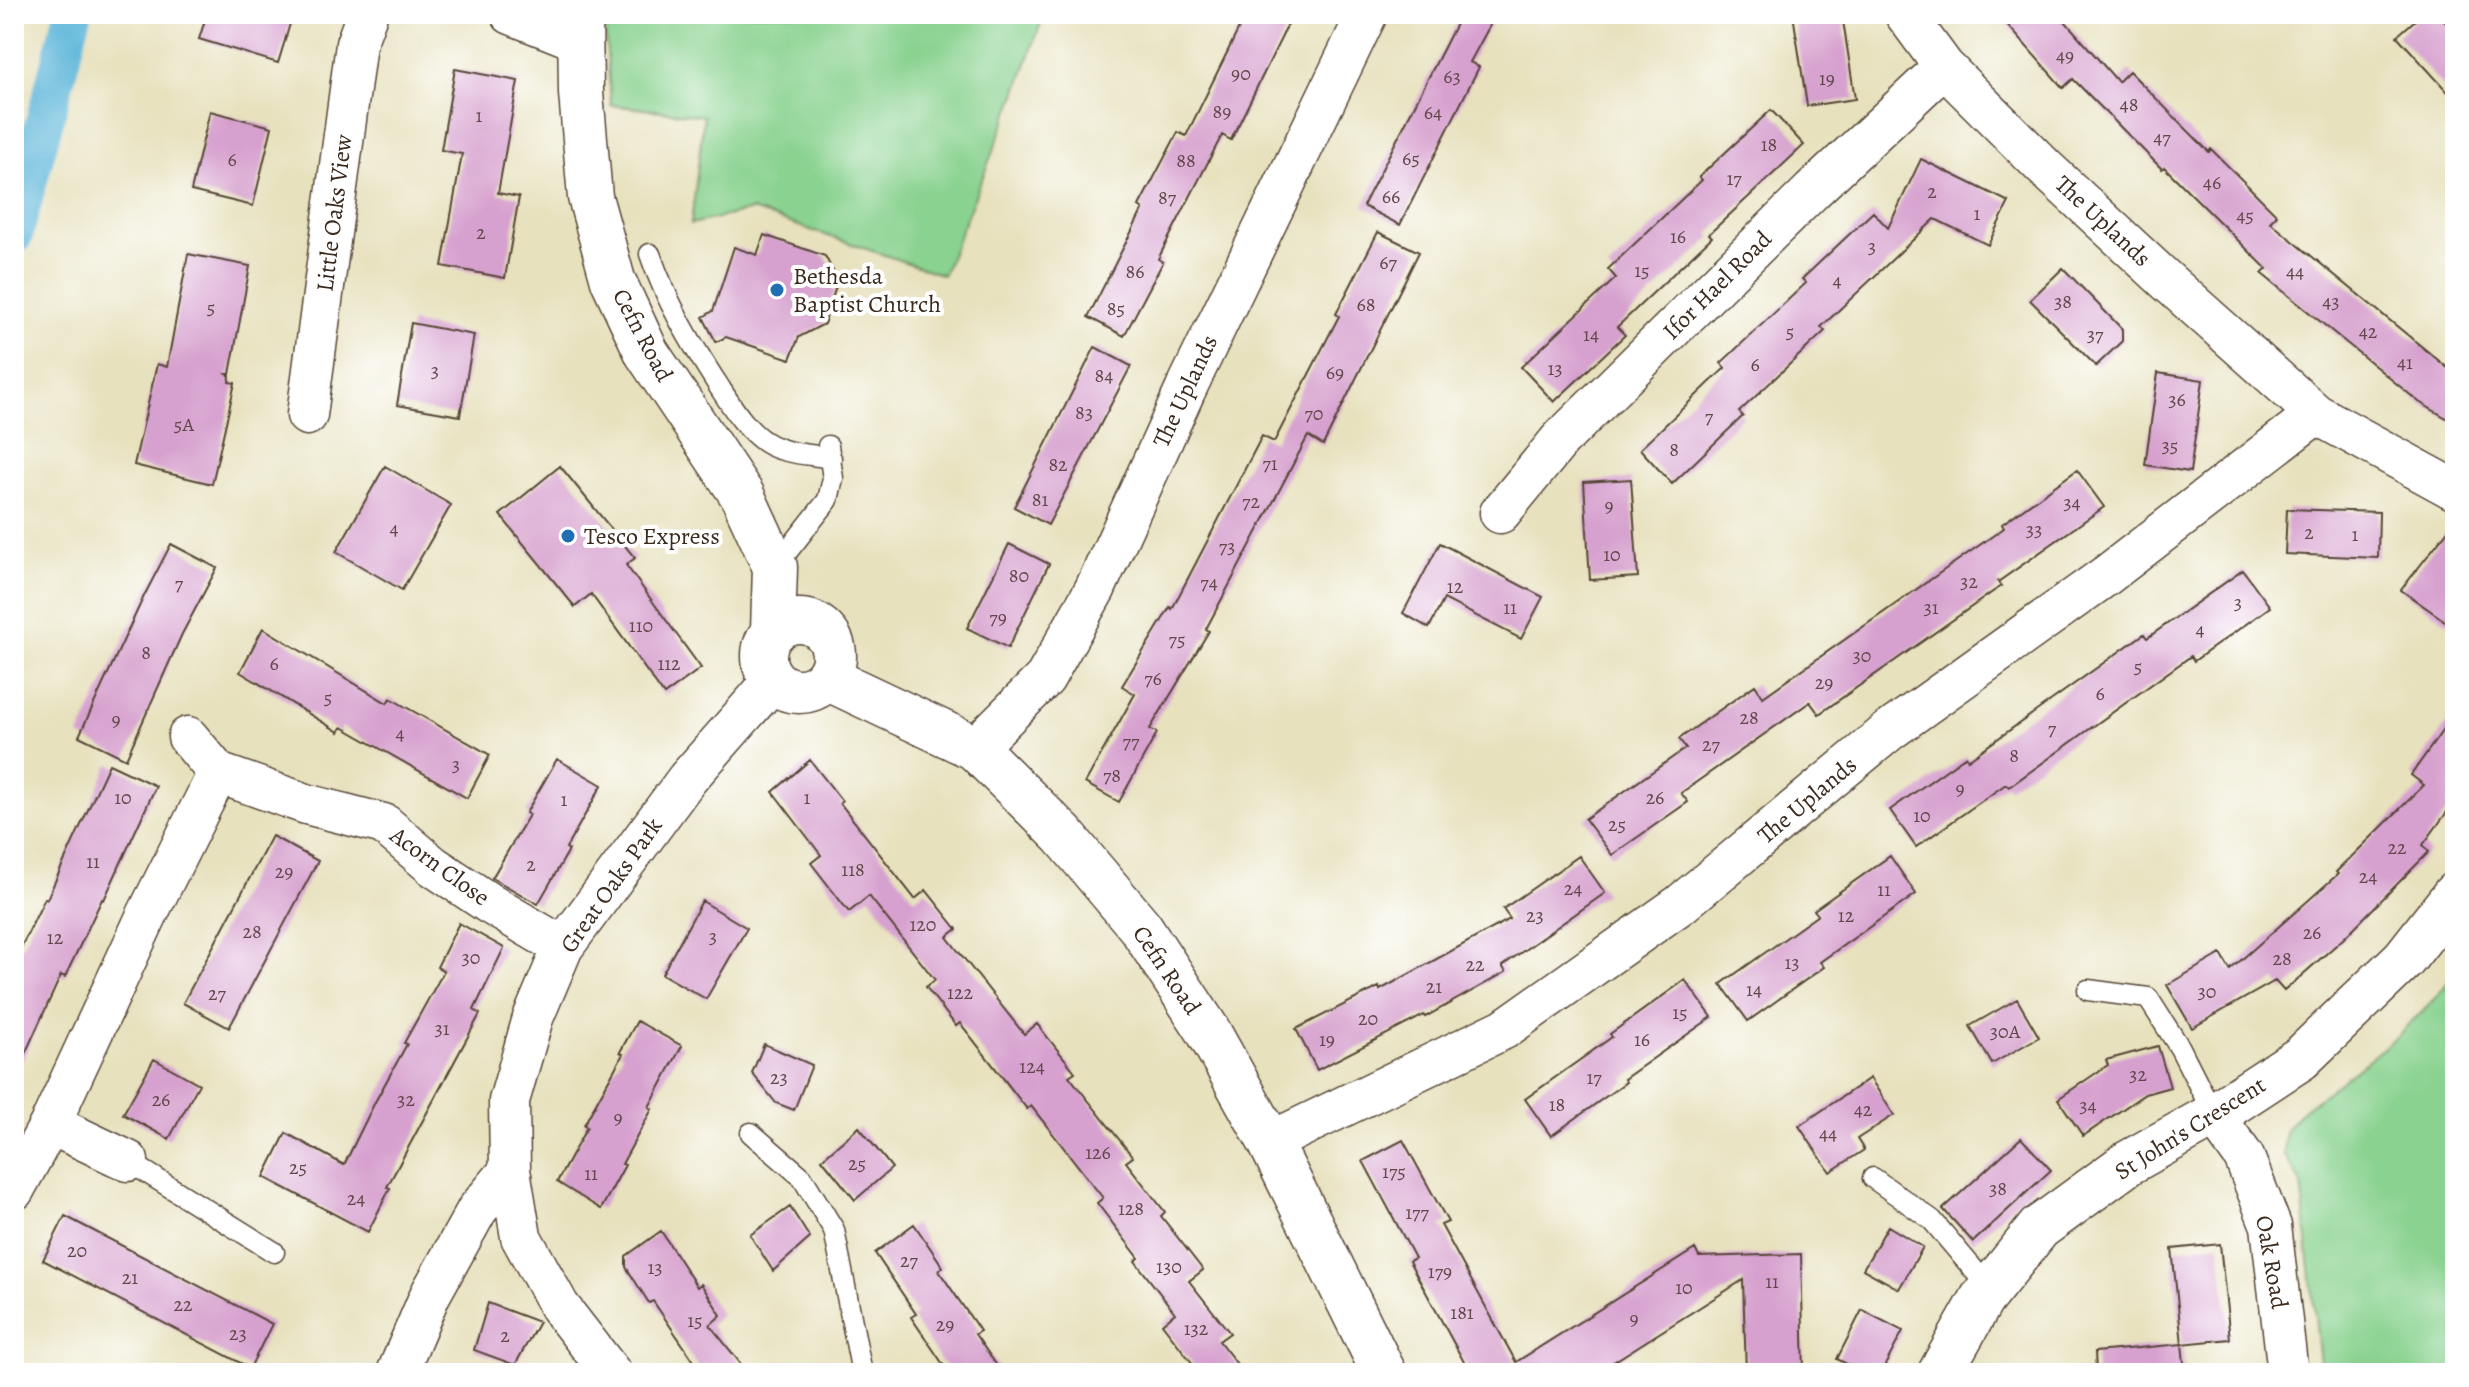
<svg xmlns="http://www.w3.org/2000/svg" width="2469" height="1387" viewBox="0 0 2469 1387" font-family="Alegreya,serif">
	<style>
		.green { fill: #89d28f; stroke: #627e56; stroke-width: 2 }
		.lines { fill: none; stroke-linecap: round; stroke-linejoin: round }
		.canal { stroke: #5cb5d9; stroke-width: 38 }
		.building { fill: #d7a1cf }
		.service-casing { stroke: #554536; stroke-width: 23 }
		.minor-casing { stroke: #554536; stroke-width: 43 }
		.tertiary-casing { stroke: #554536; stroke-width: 47 }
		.secondary-casing { stroke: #554536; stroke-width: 47 }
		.service { stroke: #fff; stroke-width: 20 }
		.minor { stroke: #fff; stroke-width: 40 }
		.tertiary { stroke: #fff; stroke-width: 44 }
		.secondary { stroke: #fff; stroke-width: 44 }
		.poi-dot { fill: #1f6fb2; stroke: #fff; stroke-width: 3 }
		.labels { text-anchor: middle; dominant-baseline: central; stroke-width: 8; stroke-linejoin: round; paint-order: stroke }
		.number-label { font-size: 20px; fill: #62484a }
		.street-label { font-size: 24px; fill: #3b2a1e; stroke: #fff }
		.poi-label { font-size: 24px; fill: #3b2a1e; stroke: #fff; text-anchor: start }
	</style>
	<rect width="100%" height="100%" fill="#fff"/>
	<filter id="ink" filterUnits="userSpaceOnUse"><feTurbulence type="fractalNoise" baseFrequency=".0125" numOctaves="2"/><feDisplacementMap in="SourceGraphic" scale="16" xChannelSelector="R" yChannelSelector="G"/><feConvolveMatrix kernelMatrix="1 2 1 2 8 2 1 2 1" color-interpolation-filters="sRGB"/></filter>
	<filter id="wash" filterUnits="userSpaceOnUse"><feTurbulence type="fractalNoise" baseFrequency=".006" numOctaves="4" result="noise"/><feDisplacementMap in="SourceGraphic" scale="32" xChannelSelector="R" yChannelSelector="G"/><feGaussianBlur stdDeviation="1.8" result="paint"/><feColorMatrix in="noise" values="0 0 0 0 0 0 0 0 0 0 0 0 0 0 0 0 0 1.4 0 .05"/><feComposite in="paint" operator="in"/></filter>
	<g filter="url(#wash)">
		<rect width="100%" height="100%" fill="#e7e1bd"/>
		<path class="green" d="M604,14h440l-29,83 -72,178 -191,-65 -61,14 13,-108 -93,-11z
			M2455,974v399h-134l-20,-190 -17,-28 1,-24 16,-19 95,-74 39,-40z"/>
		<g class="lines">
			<path class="canal" d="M14,235l59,-221"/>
		</g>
		<g id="blocks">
			<path class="building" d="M207,14h86l-15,49 -79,-24z
				M1246,14h47l-62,126 -9,-5 -64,124 5,3 -39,74 -36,-19 55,-108 -4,-3 39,-74 8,4z
				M1461,14h35l-26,48 9,5 -79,158 -37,-19z
				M1793,14h49l13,85 -48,7z
				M1998,14h61l59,68 11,-11 80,81 2,-3 66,66 -7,7 185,152v49l-36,-21 -157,-128 5,-5 -103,-102 -2,2 -89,-90 -10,9z
				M2422,14h16l17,19v67l-58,-64z
				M455,69l63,12 -20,112 21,4 -14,81 -63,-12 20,-112 -21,-4z
				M1771,110l33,35 -95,89 3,3 -95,90 8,8 -71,67 -33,-35 95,-89 -8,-9 94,-89 -3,-3z
				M210,111l62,16 -19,79 -62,-15z
				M1921,159l88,43 -21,43 -53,-26 -114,108 4,4 -86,81 4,4 -71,68 -32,-35 85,-81 -4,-5 85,-80 -4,-4 71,-67 15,16z
				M1378,232l41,20 -96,193 -15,-9 -102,193 3,2 -59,98 7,4 -38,69 -34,-19 50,-89 -13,-8 48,-79 2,2 90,-173 12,6 65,-126 -3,-2z
				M764,235l61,21 13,24 -14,44 -25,13 -9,22 -64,-22 -10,5 -13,-25 10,-6 21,-64 23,8z
				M188,254l62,12 -20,108h-3l3,2 -1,6 6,1 -23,101 -78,-19 23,-101 10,3z
				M2063,268l59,61v12l-26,25 -66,-66z
				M411,323l63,12 -14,81 -63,-11z
				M1095,347l36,19 -83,159 -34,-18z
				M2158,373l45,7 -13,92 -45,-7z
				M385,466l66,39 -49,85 -66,-38z
				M560,466l75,92 -9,7 75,103 -37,27 -73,-101 -16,13 -75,-92z
				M2077,470l27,37 -106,75 3,4 -182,128 -9,-12 -129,91 7,9 -76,53 -27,-36 101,-71 -7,-9 76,-54 8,12 241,-169 -2,-4z
				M1631,479l7,98 -48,3 -6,-98z
				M2287,509l92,3 -1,46 -93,-4z
				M2455,521v107l-54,-38z
				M1440,543l103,54 -22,42 -77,-40 -15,29 -26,-15z
				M171,544l46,24 -35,66 -56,125 -47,-23 65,-140z
				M1009,544l40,20 -41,84 -41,-20z
				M2243,570l27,37 -76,54 -3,-5 -182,131 -3,-3 -90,63 -26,-37 76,-54 2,4 176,-126 3,4z
				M263,628l124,75 3,-5 100,57 -23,43 -125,-71 -3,5 -99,-60z
				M2455,713v94l-3,-2 -29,40 6,7 -85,86 -60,53 -9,-10 -83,47 -25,-43 54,-31 9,16 108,-96 -2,-2 88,-87 -13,-10z
				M557,759l45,26 -36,63 3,2 -31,54 -46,-26 37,-63 -3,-2z
				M810,760l32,41 -2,2 75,96 11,-9 31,39 -10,8 77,97 13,-10 38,48 -6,4 64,81 -7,5 39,50 -4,4 42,54 -14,11 41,52 -11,8 25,32h-44l-38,-49 13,-11 -40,-52 4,-3 -42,-55 6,-5 -72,-92 -4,3 -67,-86 -4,3 -30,-39 9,-7 -66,-84 -20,16 -38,-49 10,-8 -48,-63z
				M109,764l47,22 -52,114 -2,-1 -37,78 -4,-2 -47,103v-116l31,-64 2,1z
				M272,836l46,25 -89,167 -46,-25z
				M1579,856l26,37 -103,73 4,6 -81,45 -1,-2 -107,55 -21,-41 83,-42 1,3 130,-71 -7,-10z
				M1890,856l26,38 -96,68 4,5 -76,54 -27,-37 97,-69 -4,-5z
				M702,901l45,27 -41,71 -44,-25z
				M459,923l45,25 -30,62 6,4 -93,173 3,1 -22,44 -104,-55 22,-44 58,32 31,-63 32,-58 -3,-1 40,-72 -7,-4z
				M1685,980l27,37 -88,62 2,3 -75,54 -26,-37 87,-62 -2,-3z
				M2017,999l22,38 -47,27 -22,-38z
				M637,1021l45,25 -33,61 3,2 -30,55 3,1 -24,44 -44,-27 30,-55 -3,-2 39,-71 -3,-2z
				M764,1044l48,21 -18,45 -18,-7 -24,-30z
				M2158,1046l12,41 -25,7 -62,42 -25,-37 50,-34 -2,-5z
				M154,1059l45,25 -30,55 -46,-25z
				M1870,1078l24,37 -37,24 7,11 -34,22 -31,-46z
				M859,1127l33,41 -37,32 -33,-41z
				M2021,1138l30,32 -78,72 -30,-33z
				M1403,1140l45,82 -7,3 75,137 179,-113 4,8 102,-3 3,119h-58l-3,-93 -147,93h-126l-61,-112 6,-3 -52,-97z
				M790,1207l20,31 -37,33 -23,-36z
				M65,1216l207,108 -22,44 -207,-108z
				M914,1224l29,43 -4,4 41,60 -5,3 27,39h-53l-38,-56 5,-3 -41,-61z
				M1888,1226l35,21 -24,42 -36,-20z
				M661,1231l36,56 4,-3 20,31 -11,10 38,48h-46l-49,-72 -4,2 -23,-36v-11z
				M2220,1244l10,95 -48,5 -10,-95z
				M488,1303l51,19 -24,43 -41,-15z
				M1862,1310l41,21 -22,42h-17l-27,-14z
				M2182,1344l3,29h-89l-1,-21z"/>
		</g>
	</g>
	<g filter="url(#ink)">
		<use href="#blocks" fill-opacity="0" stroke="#554536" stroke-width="2"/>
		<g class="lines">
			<defs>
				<path id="service" d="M650,254c16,47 41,89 68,131 13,20 27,44 47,57 18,12 45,12 66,16
					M775,567l53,-67 5,-22 -5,-32
					M2088,990l60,8 32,50 34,67
					M751,1133l51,44 32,53 28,143
					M128,1161l146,91
					M1873,1178l59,42 58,69"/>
				<path id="minor" d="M511,14l68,27
					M1905,14l39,53 100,100 124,115 148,132 139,76
					M307,415l49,-371 11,-30
					M1500,513l60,-73 252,-249 132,-124
					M188,737l30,36 88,31 78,20 49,42 57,38 73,43
					M975,748l70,-70 50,-89 90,-198 182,-377
					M2214,1115l30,42 27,69 17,147
					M50,1124l78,37
					M1270,1142l234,-113 177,-125 208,-173 218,-156 209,-161
					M14,1190l36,-66 97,-209 71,-142
					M397,1373l33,-78 47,-85 33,-40
					M611,1373l-52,-67 -38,-69 -11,-67 -1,-69 24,-83 30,-71 124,-168 86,-98"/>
				<path id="tertiary" d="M1940,1373l42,-74 57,-71 89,-65 86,-48 87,-57 103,-99 51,-65"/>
				<path id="secondary" d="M580,14l1,79 9,104 23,83 34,73 95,142 33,72 -2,64
					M764 656a35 35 0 1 1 70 0a35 35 0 1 1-70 0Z
					M827,678l148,70 88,87 78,93 66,101 63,113 114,231"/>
			</defs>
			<use href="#service" class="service-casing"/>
			<use href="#minor" class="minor-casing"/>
			<use href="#tertiary" class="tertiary-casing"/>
			<use href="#secondary" class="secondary-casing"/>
			<use href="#service" class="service"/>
			<use href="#minor" class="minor"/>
			<use href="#tertiary" class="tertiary"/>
			<use href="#secondary" class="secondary"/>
		</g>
	</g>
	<g class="poi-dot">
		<circle cx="777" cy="290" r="8"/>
		<circle cx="568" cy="536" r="8"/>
	</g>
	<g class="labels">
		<g class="number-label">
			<text x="2065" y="55">49</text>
			<text x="1241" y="73">90</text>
			<text x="1452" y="76">63</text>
			<text x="1827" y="78">19</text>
			<text x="2129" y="104">48</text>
			<text x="1222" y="111">89</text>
			<text x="1433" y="112">64</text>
			<text x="479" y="115">1</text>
			<text x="2162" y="137">47</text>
			<text x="1769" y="144">18</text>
			<text x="1411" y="158">65</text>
			<text x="232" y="159">6</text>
			<text x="1186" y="160">88</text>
			<text x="1734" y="178">17</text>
			<text x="2212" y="182">46</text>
			<text x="1932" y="191">2</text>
			<text x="1391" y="196">66</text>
			<text x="1167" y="197">87</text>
			<text x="1977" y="213">1</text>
			<text x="2245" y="215">45</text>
			<text x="481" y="232">2</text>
			<text x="1678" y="236">16</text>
			<text x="1872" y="246">3</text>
			<text x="1388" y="262">67</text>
			<text x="1642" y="270">15</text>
			<text x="1135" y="271">86</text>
			<text x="2295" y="271">44</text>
			<text x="1837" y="280">4</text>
			<text x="2063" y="301">38</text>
			<text x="2331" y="301">43</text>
			<text x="1366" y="304">68</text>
			<text x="211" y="307">5</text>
			<text x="1116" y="308">85</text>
			<text x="1790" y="331">5</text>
			<text x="2368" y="331">42</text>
			<text x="1591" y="334">14</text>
			<text x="2095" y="334">37</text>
			<text x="2405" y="362">41</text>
			<text x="1755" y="364">6</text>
			<text x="1555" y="368">13</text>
			<text x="435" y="370">3</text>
			<text x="1335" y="372">69</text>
			<text x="1104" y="375">84</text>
			<text x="2177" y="399">36</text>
			<text x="1084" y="412">83</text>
			<text x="1314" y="413">70</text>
			<text x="1709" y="416">7</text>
			<text x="184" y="424">5A</text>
			<text x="2170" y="445">35</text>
			<text x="1674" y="449">8</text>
			<text x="1270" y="463">71</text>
			<text x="1058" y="464">82</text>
			<text x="1040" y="499">81</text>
			<text x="1251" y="501">72</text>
			<text x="2072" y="502">34</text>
			<text x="1609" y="505">9</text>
			<text x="394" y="528">4</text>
			<text x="2034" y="529">33</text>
			<text x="2309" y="532">2</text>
			<text x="2355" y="534">1</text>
			<text x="1227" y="546">73</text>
			<text x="1612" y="554">10</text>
			<text x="1019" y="575">80</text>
			<text x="1969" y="581">32</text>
			<text x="1209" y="582">74</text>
			<text x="179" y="583">7</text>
			<text x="1455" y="586">12</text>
			<text x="2238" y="602">3</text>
			<text x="1510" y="607">11</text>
			<text x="1931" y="607">31</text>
			<text x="998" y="617">79</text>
			<text x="641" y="625">110</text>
			<text x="2200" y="629">4</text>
			<text x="1177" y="639">75</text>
			<text x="146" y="652">8</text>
			<text x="1862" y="655">30</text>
			<text x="274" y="663">6</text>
			<text x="669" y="663">112</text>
			<text x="2138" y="666">5</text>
			<text x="1153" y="678">76</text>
			<text x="1824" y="682">29</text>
			<text x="2100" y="693">6</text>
			<text x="328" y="697">5</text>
			<text x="1749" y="717">28</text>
			<text x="116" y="719">9</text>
			<text x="2052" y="728">7</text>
			<text x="400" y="733">4</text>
			<text x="1131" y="741">77</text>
			<text x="1711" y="744">27</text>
			<text x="2014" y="755">8</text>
			<text x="456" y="764">3</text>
			<text x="1112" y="775">78</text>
			<text x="1960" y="788">9</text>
			<text x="123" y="797">10</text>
			<text x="807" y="797">1</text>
			<text x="1655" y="797">26</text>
			<text x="564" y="799">1</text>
			<text x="1922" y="815">10</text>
			<text x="1617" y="824">25</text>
			<text x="2397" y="847">22</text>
			<text x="93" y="861">11</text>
			<text x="531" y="864">2</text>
			<text x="853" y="869">118</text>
			<text x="284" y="871">29</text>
			<text x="2368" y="876">24</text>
			<text x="1573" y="888">24</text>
			<text x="1884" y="889">11</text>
			<text x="1535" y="915">23</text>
			<text x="1846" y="915">12</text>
			<text x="923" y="924">120</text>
			<text x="252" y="931">28</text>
			<text x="2312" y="932">26</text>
			<text x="713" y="936">3</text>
			<text x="55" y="937">12</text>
			<text x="471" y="957">30</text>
			<text x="2282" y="958">28</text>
			<text x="1792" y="962">13</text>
			<text x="1475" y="964">22</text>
			<text x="1434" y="986">21</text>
			<text x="1754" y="989">14</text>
			<text x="2207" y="991">30</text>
			<text x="960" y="992">122</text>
			<text x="217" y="993">27</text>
			<text x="1680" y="1012">15</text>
			<text x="1368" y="1018">20</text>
			<text x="442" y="1028">31</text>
			<text x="2005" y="1031">30A</text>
			<text x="1327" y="1039">19</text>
			<text x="1642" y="1039">16</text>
			<text x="1032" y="1066">124</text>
			<text x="2138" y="1074">32</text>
			<text x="779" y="1077">23</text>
			<text x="1594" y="1077">17</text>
			<text x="161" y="1099">26</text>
			<text x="406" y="1099">32</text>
			<text x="1557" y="1104">18</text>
			<text x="2088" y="1105">34</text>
			<text x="1863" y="1109">42</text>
			<text x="618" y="1117">9</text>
			<text x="1828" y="1133">44</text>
			<text x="1098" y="1152">126</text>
			<text x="857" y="1163">25</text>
			<text x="298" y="1167">25</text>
			<text x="1394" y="1171">175</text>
			<text x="591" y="1173">11</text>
			<text x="1998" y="1188">38</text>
			<text x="356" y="1198">24</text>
			<text x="1131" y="1208">128</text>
			<text x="1417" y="1212">177</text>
			<text x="77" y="1250">20</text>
			<text x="909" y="1260">27</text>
			<text x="1169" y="1266">130</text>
			<text x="655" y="1267">13</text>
			<text x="1440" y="1271">179</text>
			<text x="130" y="1277">21</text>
			<text x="1772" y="1281">11</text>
			<text x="1684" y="1287">10</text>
			<text x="183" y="1304">22</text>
			<text x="1462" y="1312">181</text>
			<text x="1634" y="1318">9</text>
			<text x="695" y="1320">15</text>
			<text x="945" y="1324">29</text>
			<text x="1196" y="1328">132</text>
			<text x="238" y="1333">23</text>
			<text x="505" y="1335">2</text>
		</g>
		<g class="street-label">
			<text transform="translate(334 213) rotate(-83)">Little Oaks View</text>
			<text transform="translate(2103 221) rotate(43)">The Uplands</text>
			<text transform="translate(1717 285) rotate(-45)">Ifor Hael Road</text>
			<text transform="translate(643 335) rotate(62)">Cefn Road</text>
			<text transform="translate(1185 391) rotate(-65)">The Uplands</text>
			<text transform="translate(1807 800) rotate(-40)">The Uplands</text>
			<text transform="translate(440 866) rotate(36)">Acorn Close</text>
			<text transform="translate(611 885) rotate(-55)">Great Oaks Park</text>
			<text transform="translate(1167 970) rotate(56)">Cefn Road</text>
			<text transform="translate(2190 1128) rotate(-32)">St John's Crescent</text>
			<text transform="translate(2272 1262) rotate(80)">Oak Road</text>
		</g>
		<g class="poi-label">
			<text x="793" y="276">Bethesda<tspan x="793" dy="28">Baptist Church</tspan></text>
			<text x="584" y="536">Tesco Express</text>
		</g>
	</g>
	<rect width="2469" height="1387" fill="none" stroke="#fff" stroke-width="48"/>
</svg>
